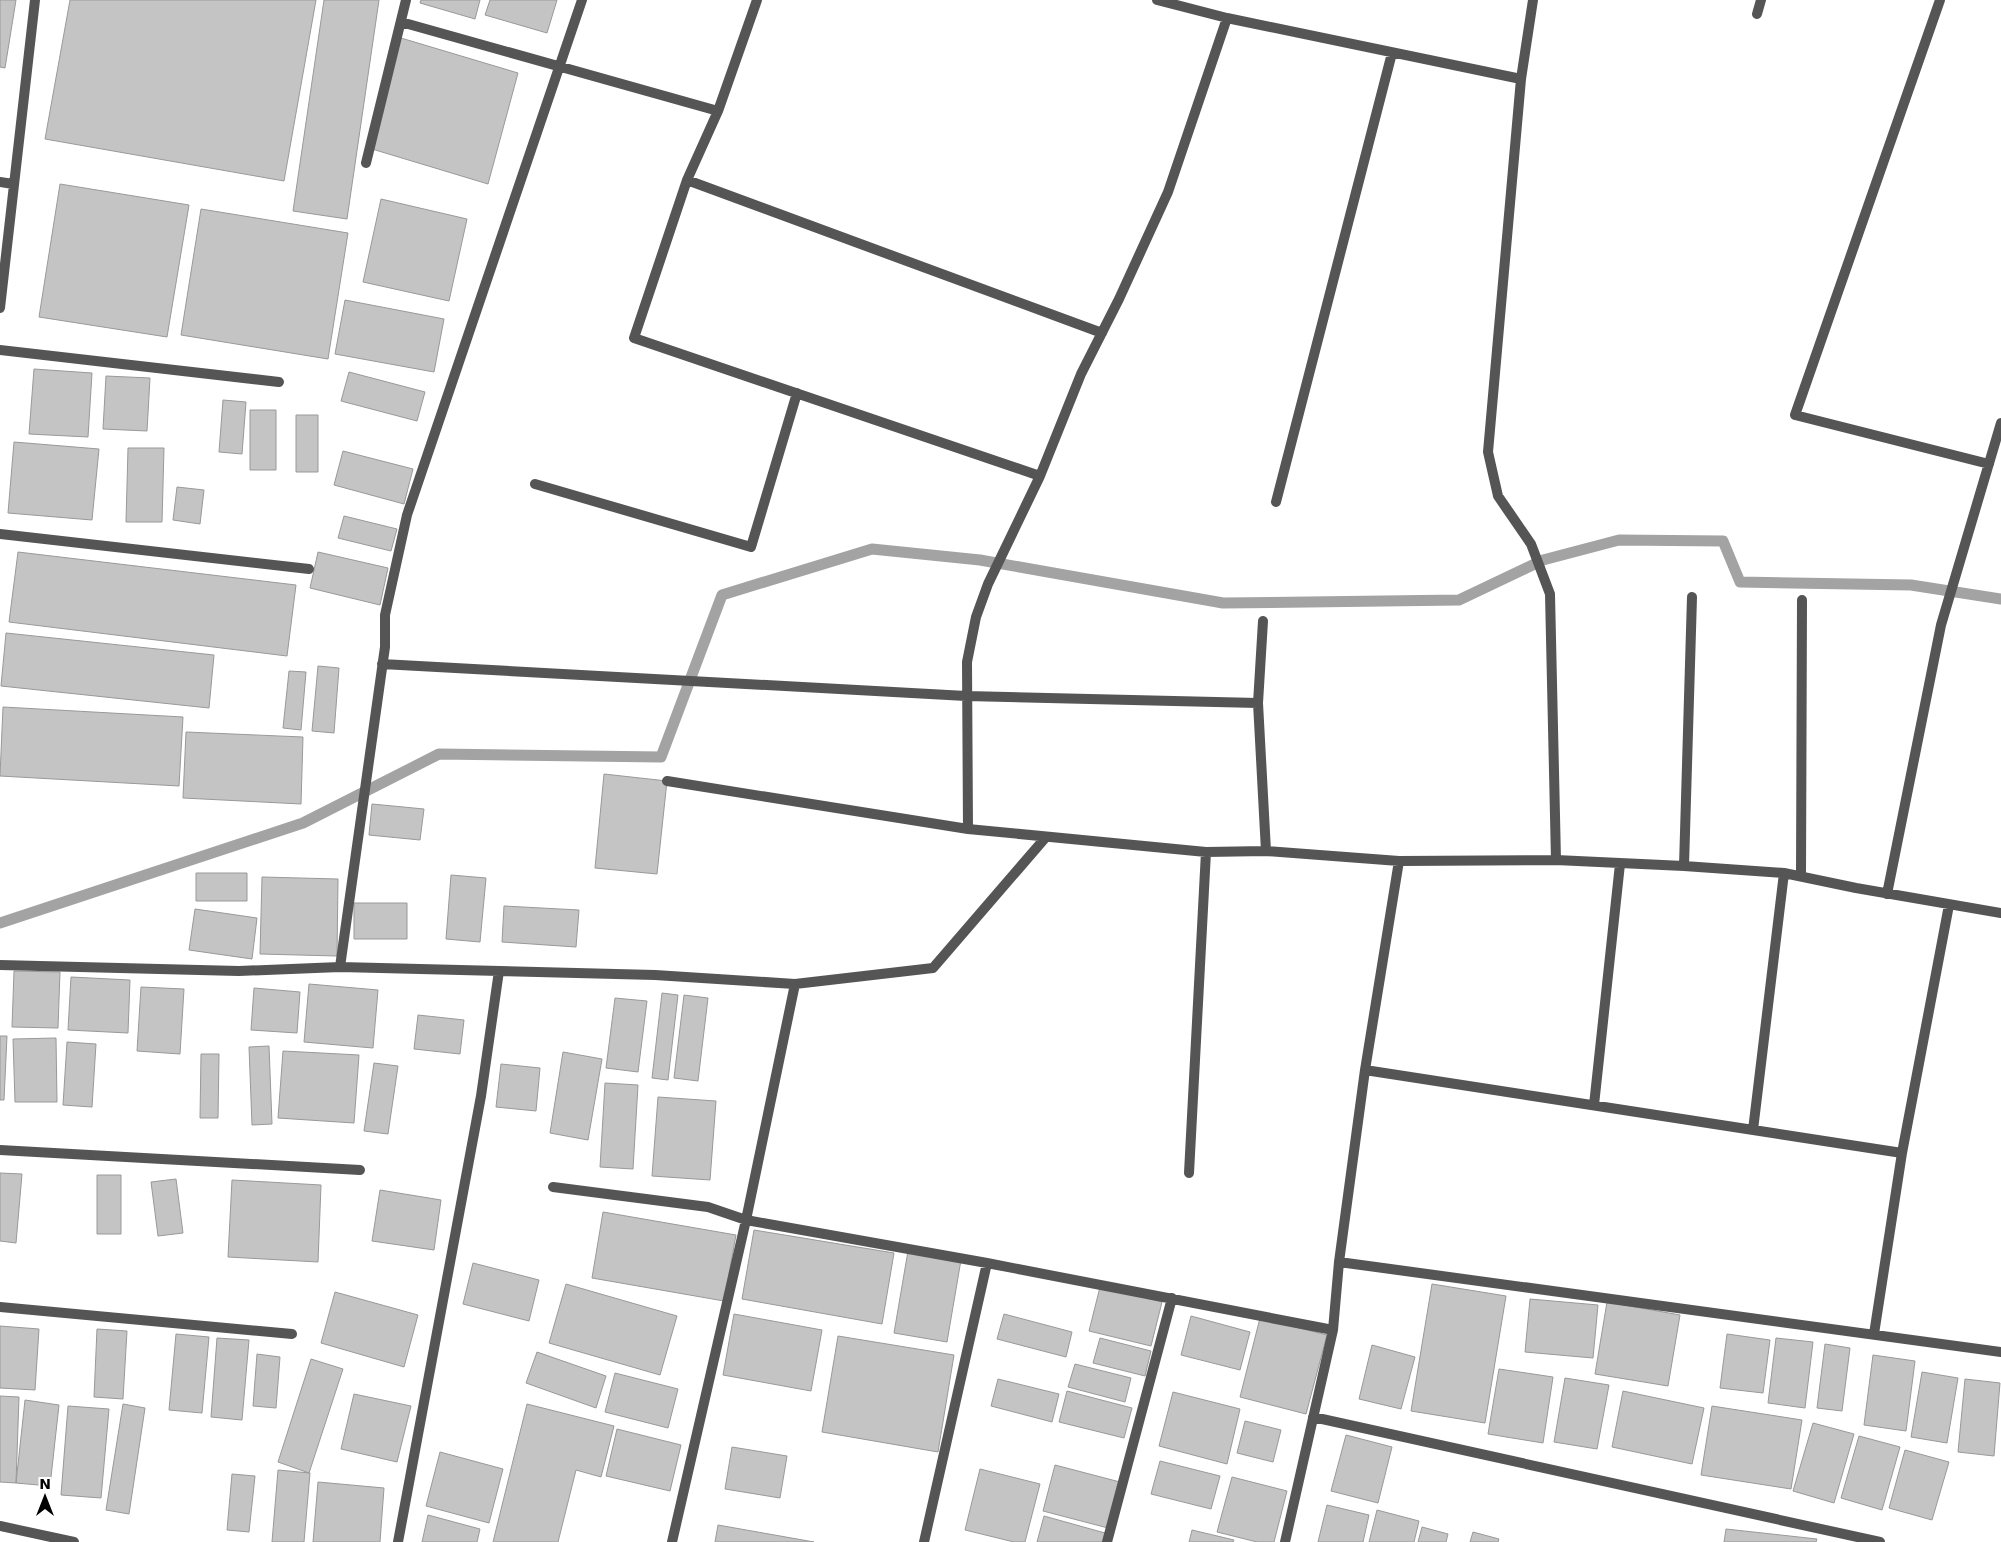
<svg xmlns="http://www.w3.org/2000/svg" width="2001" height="1542" viewBox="0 0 2001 1542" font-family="'DejaVu Sans',sans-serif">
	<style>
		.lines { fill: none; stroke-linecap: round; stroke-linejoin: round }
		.stream { stroke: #a3a3a3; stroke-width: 11 }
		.building { fill: #c4c4c4; stroke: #999 }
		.minor { stroke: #555; stroke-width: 10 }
	</style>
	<rect width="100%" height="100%" fill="#fff"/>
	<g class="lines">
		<path class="stream" d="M0,923l303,-100 136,-69 222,3 61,-162 150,-46 108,11 243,43 236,-3 84,-40 76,-20 104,1 17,41 171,3 90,14"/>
	</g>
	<path class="building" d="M0,0h16l-11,68 -5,-1z
		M70,0h246l-32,181 -239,-42z
		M324,0h55l-32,219 -54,-8z
		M421,0h59l-5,19 -55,-16z
		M490,0h67l-10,33 -62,-18z
		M401,38l117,35 -30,111 -116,-35z
		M60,184l129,21 -22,132 -128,-20z
		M381,199l86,20 -18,82 -86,-19z
		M201,209l147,24 -20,126 -147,-24z
		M345,300l99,19 -10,53 -99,-18z
		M34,369l58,4 -4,64 -59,-3z
		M349,372l76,20 -8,29 -76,-20z
		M106,376l44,2 -3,53 -44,-2z
		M223,400l23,2 -4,52 -23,-2z
		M250,410h26v60h-26z
		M296,415h22v57h-22z
		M14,442l85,7 -7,71 -84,-7z
		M128,448h36l-2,74h-36z
		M343,451l70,18 -9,35 -70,-19z
		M177,487l27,3 -4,34 -27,-4z
		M344,516l53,13 -6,22 -53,-13z
		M18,552l278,33 -9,71 -278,-34z
		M318,552l70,16 -8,37 -70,-17z
		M6,633l208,22 -5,53 -208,-22z
		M318,666l21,2 -5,65 -22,-2z
		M289,671l17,1 -5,58 -18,-2z
		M3,707l180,10 -4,69 -179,-10z
		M186,732l117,5 -2,67 -118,-6z
		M604,774l63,7 -10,93 -62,-6z
		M372,804l52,5 -4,31 -51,-5z
		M196,873h51v28h-51z
		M451,875l35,3 -6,64 -34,-3z
		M262,877l76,2 -1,77 -77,-2z
		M354,903h53v36h-53z
		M504,906l75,4 -3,37 -74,-5z
		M195,909l62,9 -5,41 -63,-9z
		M14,971l46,1 -2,56 -46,-1z
		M71,977l59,3 -2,53 -60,-3z
		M309,984l69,6 -5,58 -69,-6z
		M141,987l43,2 -4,65 -43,-3z
		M254,988l46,4 -3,41 -46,-3z
		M662,993l16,2 -10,85 -16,-2z
		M684,995l24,3 -10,83 -24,-3z
		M615,998l32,3 -9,71 -32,-4z
		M418,1015l46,5 -4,34 -46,-5z
		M0,1036h7l-3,64h-4z
		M56,1038l1,64h-42l-2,-63z
		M67,1042l29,2 -4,63 -29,-2z
		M269,1046l3,78 -20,1 -3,-78z
		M283,1051l76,4 -5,68 -76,-5z
		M563,1052l39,7 -14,81 -38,-7z
		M201,1054h18l-1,64h-18z
		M374,1063l24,3 -10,68 -24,-3z
		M501,1064l39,4 -4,43 -40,-4z
		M605,1083l33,2 -5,84 -33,-2z
		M658,1097l58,4 -6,79 -58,-4z
		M0,1173l22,1 -6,69 -16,-2z
		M97,1175h24v59h-24z
		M176,1179l7,54 -25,3 -7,-54z
		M232,1180l89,5 -3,77 -90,-5z
		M380,1190l61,10 -7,50 -62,-9z
		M603,1212l133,23 -12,66 -132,-23z
		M754,1230l140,23 -12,71 -140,-25z
		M908,1251l53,9 -14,82 -53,-9z
		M473,1263l66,17 -10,41 -66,-17z
		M566,1284l111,32 -17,59 -111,-32z
		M1432,1284l74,12 -21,127 -74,-12z
		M1100,1287l62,15 -11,44 -62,-15z
		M335,1292l83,23 -14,52 -83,-24z
		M1530,1299l68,6 -5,53 -68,-6z
		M1607,1302l73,13 -12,71 -73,-12z
		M734,1314l88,16 -11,61 -88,-16z
		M1004,1314l68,18 -6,25 -69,-18z
		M1191,1316l59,16 -10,38 -59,-15z
		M1260,1318l67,17 -21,79 -66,-17z
		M0,1326l39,3 -4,61 -35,-2z
		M97,1329l30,2 -4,68 -29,-2z
		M176,1334l33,3 -7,76 -33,-3z
		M1727,1334l43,6 -7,53 -43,-5z
		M838,1336l116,19 -16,97 -116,-20z
		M217,1338l32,2 -7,80 -31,-3z
		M1100,1338l51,13 -6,25 -52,-13z
		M1776,1338l37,4 -8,66 -37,-5z
		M1825,1344l25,4 -8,63 -25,-3z
		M1372,1345l43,12 -14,52 -42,-10z
		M537,1352l69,24 -10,32 -70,-25z
		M257,1354l23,3 -4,51 -23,-2z
		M1873,1355l42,6 -9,70 -42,-6z
		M311,1359l32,10 -34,104 -31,-11z
		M1075,1364l56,14 -6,24 -57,-15z
		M1499,1369l54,8 -10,66 -55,-9z
		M1922,1372l36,6 -11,65 -36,-6z
		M615,1373l63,16 -10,39 -63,-16z
		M1565,1378l44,7 -12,64 -43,-7z
		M998,1379l61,15 -7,28 -61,-16z
		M1965,1379l35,4 -6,73 -36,-4z
		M1067,1391l65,17 -8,30 -65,-16z
		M1623,1391l81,17 -12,56 -80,-17z
		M1173,1392l67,17 -13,55 -68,-18z
		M354,1394l57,12 -14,56 -56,-13z
		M0,1396l19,1 -3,86 -16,-1z
		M25,1400l34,5 -9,81 -34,-3z
		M123,1404l22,4 -16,106 -23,-4z
		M527,1404l87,22 -13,51 -25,-7 -18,72h-65z
		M68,1406l41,3 -8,89 -40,-3z
		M1712,1406l90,14 -11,69 -90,-14z
		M1245,1421l36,9 -8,32 -36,-9z
		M1813,1423l41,11 -20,69 -41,-12z
		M617,1429l64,16 -11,46 -64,-15z
		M1346,1435l46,12 -14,56 -47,-12z
		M1859,1436l41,11 -18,63 -41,-12z
		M732,1447l55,9 -7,42 -55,-9z
		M1905,1450l44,12 -17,58 -43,-12z
		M440,1452l63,17 -14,54 -63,-17z
		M1160,1461l60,15 -9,33 -60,-15z
		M1055,1465l65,17 -12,46 -65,-17z
		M980,1469l60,15 -15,58h-11l-49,-12z
		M278,1470l32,3 -6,69h-32z
		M232,1474l23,2 -6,56 -22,-2z
		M1232,1477l55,14 -13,51h-17l-40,-10z
		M318,1482l66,6 -4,54h-67z
		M1327,1505l42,10 -6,27h-45z
		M1377,1510l42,11 -5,21h-45z
		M428,1515l52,14 -3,13h-55z
		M1044,1516l61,17 -2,9h-66z
		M718,1525l96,17h-99z
		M1422,1527l26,7 -2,8h-28z
		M1726,1529l91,10 -1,3h-92z
		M1192,1530l42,10 -1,2h-44z
		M1473,1532l26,7 -1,3h-28z"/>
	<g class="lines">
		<path class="minor" d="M582,0l-175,515 -22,100v32l-45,320 315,8 140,9 -49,236 -74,322
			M1157,0l70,18 294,61
			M1533,0l-12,79 -33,373 10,44 33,48 19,50 6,266
			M1940,0l-145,415 194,49
			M1757,14l4,-14
			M401,22l317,89 -31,69 -53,158 406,138
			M718,111l39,-111
			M366,163l40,-163
			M687,180l415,153
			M0,182l13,2
			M0,308l35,-308
			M0,350l279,32
			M535,484l216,63 46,-154
			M1276,502l116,-449
			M0,534l309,35
			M382,664l584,32 292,7 5,-82
			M1258,703l8,148
			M667,781l301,48 238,23 60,-1 133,10 157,-1 128,6 100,7 72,15 145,25
			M968,829l-1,-167 9,-45 12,-33 52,-108 41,-102 38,-75 49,-107 59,-174
			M1684,866l8,-269
			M1801,876l1,-276
			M1887,894l54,-269 60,-202
			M0,965l239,6 101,-4
			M795,984l138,-16 113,-131
			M1365,1070l537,83
			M1594,1105l26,-241
			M1753,1130l31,-257
			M0,1150l360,20
			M1189,1173l17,-321
			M553,1187l155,20 38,13 241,43 346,67
			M1339,1262l662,90
			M0,1307l292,27
			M1874,1334l28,-181 47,-248
			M1313,1417l567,125
			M0,1526l74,16
			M398,1542l83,-446 18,-125
			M924,1542l63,-279
			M1107,1542l65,-244
			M1285,1542l48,-212 6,-68 26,-192 34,-209"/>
	</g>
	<g transform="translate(45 1497)" stroke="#ffffff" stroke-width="4" paint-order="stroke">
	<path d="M0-4L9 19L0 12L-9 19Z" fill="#000000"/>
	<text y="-8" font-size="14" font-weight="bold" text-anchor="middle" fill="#000000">N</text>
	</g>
</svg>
